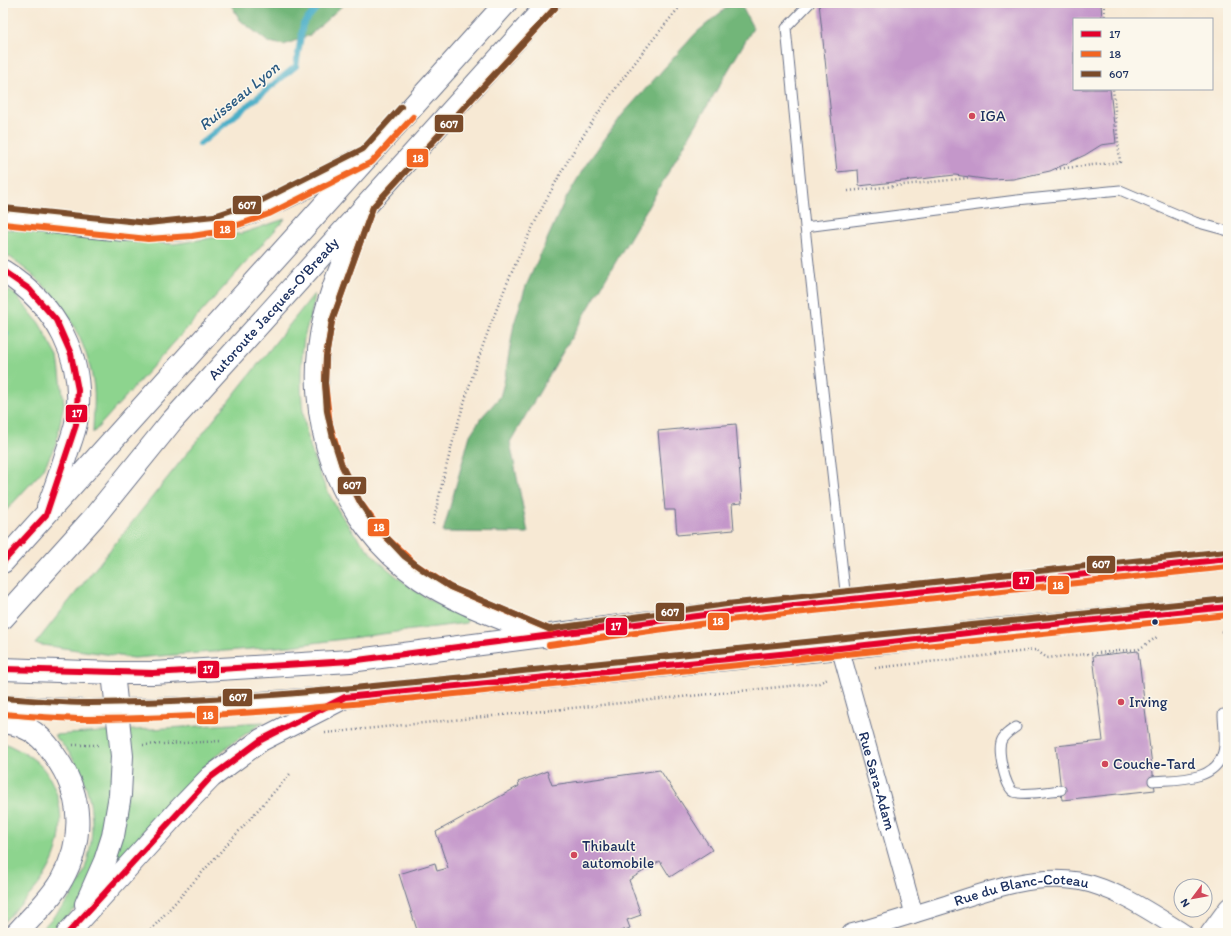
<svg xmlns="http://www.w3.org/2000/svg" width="1231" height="936" viewBox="0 0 1231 936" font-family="Itim,sans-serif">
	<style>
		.green { fill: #8dd48e; stroke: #548276 }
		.forest { fill: #72b679; stroke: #46726c }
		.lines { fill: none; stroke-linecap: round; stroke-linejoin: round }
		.stream { stroke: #48aec7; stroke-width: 6 }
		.building { fill: #c497ca }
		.service-casing { stroke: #687087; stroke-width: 11 }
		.minor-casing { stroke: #687087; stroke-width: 19 }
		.primary-casing { stroke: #687087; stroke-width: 24 }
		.motorway-casing { stroke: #687087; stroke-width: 24 }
		.path { stroke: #687087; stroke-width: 2.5; stroke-dasharray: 1 3; stroke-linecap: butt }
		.service { stroke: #fff; stroke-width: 9 }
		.minor { stroke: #fff; stroke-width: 17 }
		.primary { stroke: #fff; stroke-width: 22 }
		.motorway { stroke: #fff; stroke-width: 22 }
		.bus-1-casing { stroke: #fbf7ec; stroke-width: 9 }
		.bus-2-casing { stroke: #fbf7ec; stroke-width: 9 }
		.bus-3-casing { stroke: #fbf7ec; stroke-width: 9 }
		.bus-1 { stroke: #e4002b; stroke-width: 6 }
		.bus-2 { stroke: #f26522; stroke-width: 6 }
		.bus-3 { stroke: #7a4b2a; stroke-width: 6 }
		.poi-dot { fill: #d1495b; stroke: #fbf7ec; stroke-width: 1.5 }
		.bus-dot { fill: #1b2f5e; stroke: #fbf7ec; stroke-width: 1.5 }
		.labels { text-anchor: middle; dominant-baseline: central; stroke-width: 3; stroke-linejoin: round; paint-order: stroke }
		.poi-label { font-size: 15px; fill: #1b2f5e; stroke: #fbf7ec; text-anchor: start }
		.street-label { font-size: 15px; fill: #1b2f5e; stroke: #fbf7ec }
		.water-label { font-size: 16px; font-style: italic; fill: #2b5b83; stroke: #fbf7ec }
		.line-badge { stroke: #fbf7ec; stroke-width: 1.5 }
		.badge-label { font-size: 11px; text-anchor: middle; font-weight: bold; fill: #fff }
	</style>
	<rect width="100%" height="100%" fill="#fbf7ec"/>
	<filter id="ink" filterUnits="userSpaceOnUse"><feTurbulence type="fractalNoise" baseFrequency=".025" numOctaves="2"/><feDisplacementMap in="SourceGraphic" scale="8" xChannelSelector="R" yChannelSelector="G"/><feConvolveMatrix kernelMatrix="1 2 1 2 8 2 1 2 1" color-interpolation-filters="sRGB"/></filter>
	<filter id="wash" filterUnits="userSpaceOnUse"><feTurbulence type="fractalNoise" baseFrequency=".012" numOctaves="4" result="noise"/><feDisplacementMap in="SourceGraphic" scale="16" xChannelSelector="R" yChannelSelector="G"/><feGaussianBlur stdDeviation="0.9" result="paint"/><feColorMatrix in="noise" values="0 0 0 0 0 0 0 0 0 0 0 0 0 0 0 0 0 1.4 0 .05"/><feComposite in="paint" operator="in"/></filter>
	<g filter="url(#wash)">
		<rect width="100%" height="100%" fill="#f7e9d4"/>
		<path class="green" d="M285,219l-192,214c0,-17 3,-36 0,-52 -8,-47 -35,-88 -72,-115 -6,-5 -11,-10 -18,-12v-25l171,15 69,-11z
			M3,287l13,8 23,28 19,34 6,46 -8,41 -13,26 -40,44z
			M314,294c2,10 -8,33 -10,44 -2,14 -3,29 -3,43 1,108 69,197 167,238l-2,4 -176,23 -156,12 -99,-14z
			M264,722l-35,23 -32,28 -144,160h-15c12,-13 26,-26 36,-41 25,-41 24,-99 -4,-138 -5,-7 -11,-13 -16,-19z
			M3,742c13,7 28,13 38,24 25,28 25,73 7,104 -10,20 -30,36 -45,53z"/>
		<path class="forest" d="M230,3h115l-35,32 -26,10 -16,-3 -28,-22z
			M732,3h8l13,25 -243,414 18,91 -85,-1 27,-97 11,-17 19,-21 4,-14 10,-59 12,-38 38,-84 21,-36 38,-52 73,-81z"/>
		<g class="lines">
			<path class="stream" d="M200,144l96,-78 7,-42 18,-21
				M3,338l3,-4"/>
		</g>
		<g id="blocks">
			<path class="building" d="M819,3h282l1,16h-28v70h36l6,54 -15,2 -16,10 -35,16 -37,8 -22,1 -36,-5 -96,11 -1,-16 -21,2z
				M736,424l6,79 -10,1 2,26 -57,5 -2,-25h-10l-7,-79z
				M1138,651l17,139 -93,10 -6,-54 47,-5 -10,-85z
				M660,770l52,80 -42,27 -10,-16 -31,19 12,35 -14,5 3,8 -15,5h-197l-19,-59 36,-11 2,8 11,-3 -12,-36 83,-46 -1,-4 29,-11 5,14z"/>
		</g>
	</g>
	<g filter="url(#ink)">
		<use href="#blocks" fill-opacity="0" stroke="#687087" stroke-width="1"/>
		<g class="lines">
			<defs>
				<path id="service" d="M805,227l-19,-199 24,-25
					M846,600l-41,-373 212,-27 103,-10 75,32 33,9
					M1016,727c-6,4 -13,8 -15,15 -3,10 4,46 13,50 10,4 36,-1 47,-2
					M1153,781c24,-2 63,1 70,-29 3,-12 0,-26 0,-38"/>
				<g id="minor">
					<path id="s1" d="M840,648l74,266"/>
					<path id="s2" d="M851,933c32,-9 64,-19 96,-29 42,-14 86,-30 131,-23 38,7 74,32 106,52"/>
					<path d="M1209,933l19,-26"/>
				</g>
				<path id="primary" d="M3,669l110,4h40l197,-12 378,-49 500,-53
					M3,706l84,5 102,-3 156,-11 495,-49 153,-18 235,-23"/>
				<g id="motorway">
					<path d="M3,216c69,7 143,24 212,8 50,-12 96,-40 141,-63"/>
					<path d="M361,217c-13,34 -29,68 -37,103 -22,96 14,202 97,259 39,26 85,40 127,58"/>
					<path d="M3,271c53,33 84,89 73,152 -2,10 -6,20 -9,29 -6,19 -12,37 -19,55"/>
					<path d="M3,562l503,-559"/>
					<path id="s3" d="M3,618l92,-102 76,-94 378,-419"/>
					<path d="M3,722c6,1 12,2 18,4 14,5 26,17 34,30 27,37 30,82 7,123 -10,19 -31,38 -45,54"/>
					<path d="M86,904l19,-43 8,-25 7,-41 2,-39 -9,-83"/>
					<path d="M68,933l113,-125 30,-31 50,-37 84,-43"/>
				</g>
			</defs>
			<use href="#service" class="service-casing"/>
			<use href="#minor" class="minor-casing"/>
			<use href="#primary" class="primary-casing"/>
			<use href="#motorway" class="motorway-casing"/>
			<path class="path" d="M1104,3l1,16
				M1056,169l64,-7 -7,-73
				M848,191l120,-13
				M433,524c27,-128 71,-254 137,-367 33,-55 72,-105 113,-154
				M1221,631l7,3
				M875,668l161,-18 11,8 92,-9 18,-12
				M325,733l494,-50 9,-4
				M73,745h27
				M143,745l79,-4
				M148,933l142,-159"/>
			<use href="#service" class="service"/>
			<use href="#minor" class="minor"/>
			<use href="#primary" class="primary"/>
			<use href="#motorway" class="motorway"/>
			<defs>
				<path id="bus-1" d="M3,271l26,18 27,31 15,34 7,36 -2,35 -30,90 -43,47
					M3,669l150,4 197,-12 378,-49 500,-53
					M68,933l143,-156 50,-37 84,-43 495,-49 153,-18 235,-23"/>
				<path id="bus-2" d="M3,224l145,15 44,-3 26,-4 51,-18 103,-52 41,-45
					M551,630l-101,-43 -35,-23 -30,-28 -25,-34 -18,-36 -12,-42 -5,-41 1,-26 6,-36 41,-114 182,-199
					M549,645l180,-25 499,-53
					M3,714c29,2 58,5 86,5 149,-1 297,-18 444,-33 232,-23 463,-48 695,-71"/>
				<path id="bus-3" d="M555,8l-182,199 -41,114 -6,36 -1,26 2,28 6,27 9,28 18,36 15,23 29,31 22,16 24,15 99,42 178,-25 500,-53
					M4,208l144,15 66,-7 48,-16 101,-51 38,-42
					M3,698c29,2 58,5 87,5 148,-1 296,-18 443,-33 232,-23 463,-48 694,-71"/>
			</defs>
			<use href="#bus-1" class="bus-1-casing"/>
			<use href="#bus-2" class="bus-2-casing"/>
			<use href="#bus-3" class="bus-3-casing"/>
			<use href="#bus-1" class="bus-1"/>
			<use href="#bus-2" class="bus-2"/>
			<use href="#bus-3" class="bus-3"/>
		</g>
	</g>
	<g class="poi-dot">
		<circle cx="972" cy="116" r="4"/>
		<circle cx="1121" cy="702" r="4"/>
		<circle cx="1105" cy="764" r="4"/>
		<circle cx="574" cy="855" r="4"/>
	</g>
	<circle class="bus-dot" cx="1155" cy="622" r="3.5"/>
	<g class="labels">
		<g class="poi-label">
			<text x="980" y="116">IGA</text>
			<text x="1129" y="702">Irving</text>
			<text x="1113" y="764">Couche-Tard</text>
			<text x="582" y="846">Thibault<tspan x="582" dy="17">automobile</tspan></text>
		</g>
		<g class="street-label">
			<text stroke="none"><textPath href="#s3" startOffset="411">Autoroute Jacques-O'Bready</textPath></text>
			<text stroke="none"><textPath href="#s1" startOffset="138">Rue Sara-Adam</textPath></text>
			<text stroke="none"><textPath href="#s2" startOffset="177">Rue du Blanc-Coteau</textPath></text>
		</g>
		<g class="water-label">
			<text transform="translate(239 96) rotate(-39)">Ruisseau Lyon</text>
		</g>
	</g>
	<g class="line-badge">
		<rect x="434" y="114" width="30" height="19" rx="4" fill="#7a4b2a"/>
		<rect x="406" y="148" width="23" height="20" rx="4" fill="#f26522"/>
		<rect x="232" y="195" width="30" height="20" rx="4" fill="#7a4b2a"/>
		<rect x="213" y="220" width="23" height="19" rx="4" fill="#f26522"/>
		<rect x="65" y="404" width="23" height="19" rx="4" fill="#e4002b"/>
		<rect x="337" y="476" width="30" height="19" rx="4" fill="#7a4b2a"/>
		<rect x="367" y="518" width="23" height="19" rx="4" fill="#f26522"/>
		<rect x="1086" y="555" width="30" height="19" rx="4" fill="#7a4b2a"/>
		<rect x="1012" y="571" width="23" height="19" rx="4" fill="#e4002b"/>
		<rect x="1047" y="575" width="23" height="20" rx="4" fill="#f26522"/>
		<rect x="655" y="602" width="30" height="20" rx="4" fill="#7a4b2a"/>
		<rect x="707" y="612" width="23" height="19" rx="4" fill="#f26522"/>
		<rect x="605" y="617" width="23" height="19" rx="4" fill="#e4002b"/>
		<rect x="197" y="660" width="23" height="19" rx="4" fill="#e4002b"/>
		<rect x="222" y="688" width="31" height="19" rx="4" fill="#7a4b2a"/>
		<rect x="196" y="705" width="23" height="20" rx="4" fill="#f26522"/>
	</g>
	<g class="badge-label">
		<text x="449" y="128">607</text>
		<text x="418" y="162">18</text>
		<text x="247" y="209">607</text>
		<text x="225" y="233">18</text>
		<text x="77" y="417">17</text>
		<text x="352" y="489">607</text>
		<text x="379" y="531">18</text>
		<text x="1101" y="568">607</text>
		<text x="1024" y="584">17</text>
		<text x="1058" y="589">18</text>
		<text x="670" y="616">607</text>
		<text x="718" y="625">18</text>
		<text x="616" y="630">17</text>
		<text x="208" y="673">17</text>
		<text x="238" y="701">607</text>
		<text x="208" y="719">18</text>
	</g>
	<rect width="1231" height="936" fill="none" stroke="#fbf7ec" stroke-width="16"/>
	<rect x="1073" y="18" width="140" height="72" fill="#fbf7ec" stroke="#a1a7b3"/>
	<rect x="1081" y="31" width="20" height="6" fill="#e4002b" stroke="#a1a7b3"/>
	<text x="1109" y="38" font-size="12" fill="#1b2f5e">17</text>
	<rect x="1081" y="51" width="20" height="6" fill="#f26522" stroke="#a1a7b3"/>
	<text x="1109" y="58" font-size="12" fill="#1b2f5e">18</text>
	<rect x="1081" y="71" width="20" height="6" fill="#7a4b2a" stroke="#a1a7b3"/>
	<text x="1109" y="78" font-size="12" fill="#1b2f5e">607</text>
	<g transform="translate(1193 898) rotate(238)"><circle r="19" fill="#fbf7ec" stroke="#a1a7b3"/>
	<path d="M0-3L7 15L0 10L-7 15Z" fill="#d1495b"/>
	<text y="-6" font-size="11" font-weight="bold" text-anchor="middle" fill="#1b2f5e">N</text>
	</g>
</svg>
